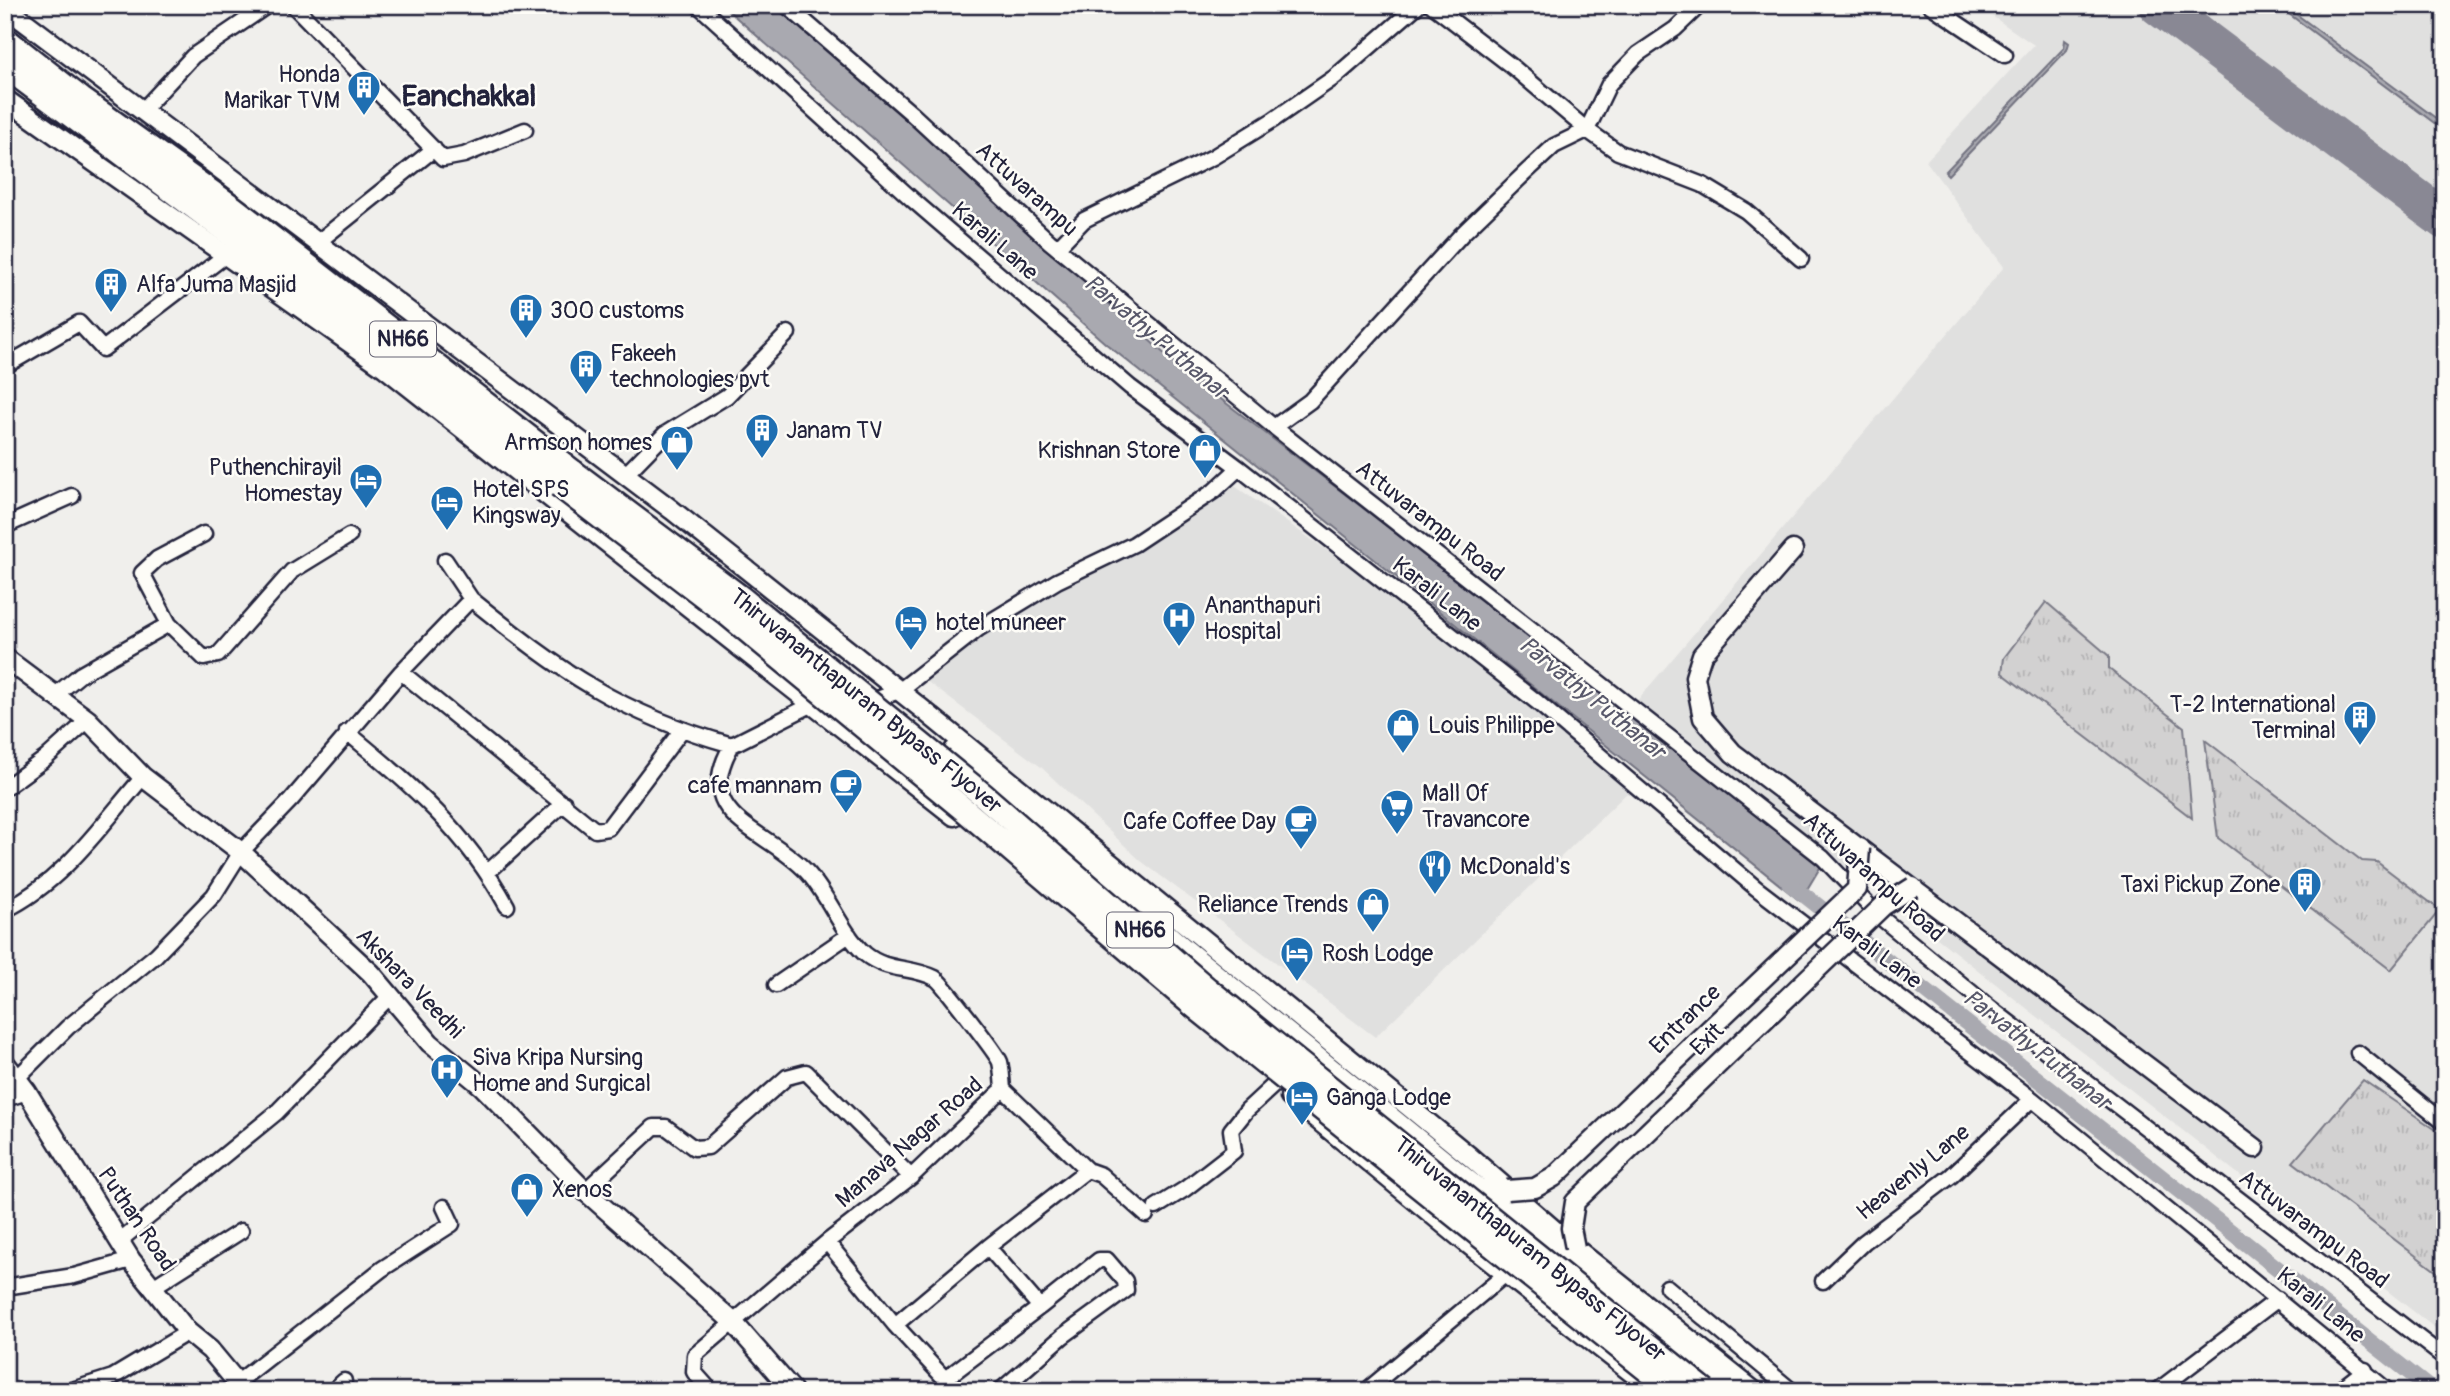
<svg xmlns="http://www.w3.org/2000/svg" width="2450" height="1396" viewBox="0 0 2450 1396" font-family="Pangolin,sans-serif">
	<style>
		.built { fill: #e0e0df }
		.grass { fill: url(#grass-tufts); stroke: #7a7a86; stroke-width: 2 }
		.water { fill: #a9a9b0; stroke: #737381; stroke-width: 2 }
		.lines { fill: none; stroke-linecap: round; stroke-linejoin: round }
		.canal { stroke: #a9a9b0; stroke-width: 16 }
		.taxiway { stroke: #898894; stroke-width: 40 }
		.minor-casing { stroke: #22223b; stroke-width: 19 }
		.tertiary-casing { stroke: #22223b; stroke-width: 23 }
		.trunk-casing { stroke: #22223b; stroke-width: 28 }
		.minor { stroke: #fdfcf7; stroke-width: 14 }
		.tertiary { stroke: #fdfcf7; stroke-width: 18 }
		.trunk { stroke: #fdfcf7; stroke-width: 23 }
		.tertiary-bridge-casing { stroke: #22223b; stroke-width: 23; stroke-linecap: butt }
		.trunk-bridge-casing { stroke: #22223b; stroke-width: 28; stroke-linecap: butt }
		.tertiary-bridge { stroke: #fdfcf7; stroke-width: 18 }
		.trunk-bridge { stroke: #fdfcf7; stroke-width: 23 }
		.labels { text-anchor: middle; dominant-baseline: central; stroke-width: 5; stroke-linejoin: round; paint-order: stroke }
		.shield { fill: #fdfcf7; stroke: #646373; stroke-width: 2 }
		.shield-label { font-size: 21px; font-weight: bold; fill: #22223b }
		.poi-label { font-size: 23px; fill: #22223b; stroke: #fdfcf7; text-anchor: start }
		.street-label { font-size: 23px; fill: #22223b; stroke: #fdfcf7 }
		.water-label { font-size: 24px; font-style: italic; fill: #58586a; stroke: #fdfcf7 }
		.district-label { font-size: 30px; font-weight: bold; fill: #22223b; stroke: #fdfcf7 }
	</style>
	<defs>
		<pattern id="grass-tufts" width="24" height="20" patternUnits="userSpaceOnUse" patternTransform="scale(1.75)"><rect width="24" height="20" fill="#d2d1d1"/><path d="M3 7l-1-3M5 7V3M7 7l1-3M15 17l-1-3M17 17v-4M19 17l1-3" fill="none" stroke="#b4b3b4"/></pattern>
	</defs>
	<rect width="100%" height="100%" fill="#f0efec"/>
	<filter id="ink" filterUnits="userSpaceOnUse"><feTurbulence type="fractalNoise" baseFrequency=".0143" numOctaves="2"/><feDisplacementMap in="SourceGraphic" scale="14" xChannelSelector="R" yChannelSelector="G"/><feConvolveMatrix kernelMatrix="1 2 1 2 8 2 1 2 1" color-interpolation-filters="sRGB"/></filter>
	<g filter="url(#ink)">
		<path class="built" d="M1976,5h469v1331l-809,-634 368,-435 -78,-106 108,-116z
			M1229,482l197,137 206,169 -257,249 -234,-176 -100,-94 -120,-90 135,-96 105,-46z"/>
		<path class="grass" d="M2046,602l63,54v13l75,58 8,91 -190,-145 2,-15z
			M2205,740l157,121 15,1 63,48 -49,60 -173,-132z
			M2363,1080l82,56v142l-152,-116z"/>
		<path class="water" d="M722,5h51l89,75 317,287 645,494 -24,40 -695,-558z
			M2277,5h7l161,120v6z
			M2065,40l4,3 -2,7 -119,125 -3,-3 119,-124z"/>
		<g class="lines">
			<path class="canal" d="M1789,883l644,508"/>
			<path class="taxiway" d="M2158,5l287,215"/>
			<defs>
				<path id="minor" d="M293,5l150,154 21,-4 61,-25
					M698,5l216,196 216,186 109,81 298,234 219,186 276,211 356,292
					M786,5l125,108 139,129 224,185 549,431 56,58 110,91 456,351
					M1432,5l82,63 73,62 31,22 85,33 43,26 55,48
					M1930,5l75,50
					M142,111l51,-55 75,-51
					M318,242l116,-93
					M1057,248l27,-28 129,-63 60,-37 62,-43 83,-72
					M5,366l74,-43 24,26 123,-94
					M1274,427l36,-26 152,-167 61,-59 31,-29 33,-16 22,-46 29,-30 37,-25 25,-24
					M626,474l39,-40 62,-38 61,-63
					M5,526l67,-30
					M445,560l26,39
					M169,624l-27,-51 15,-14 47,-25
					M401,672l194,158 13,-2 73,-97
					M53,697l28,-23 88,-50 35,34 14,-3 74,-84 57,-35
					M869,707l8,-8 22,-8 79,-62 79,-48 77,-37 80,-53 25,-23
					M347,732c65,54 119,99 160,174
					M5,788l41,-30 42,-38
					M488,872l76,-69
					M5,910c58,-28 97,-86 138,-133
					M776,985l73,-50
					M2358,1053l87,70
					M17,1078l51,-51 88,-72 58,-60 27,-43 50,-52 110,-128 70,-73c89,72 149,115 261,146l87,-44
					M1003,1089l84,81 14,5 45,40
					M5,1099l22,-7
					M585,1191l69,-64h12l28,21 14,-1 79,-70 19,-5 105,105
					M1156,1207l29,-18 49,-38 -3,-21 16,-20 28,-26
					M118,1242l158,-129 114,-117
					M827,1242l68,83 93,-78 52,60 -95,72 -50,-54
					M988,1247l99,-77
					M1823,1281l41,-39 87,-66 81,-77
					M5,1287l69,-11 57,-16
					M153,1287l88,-56
					M1667,1287l125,104
					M945,1379l13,12
					M238,1382l144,-113 70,-45 -8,-17
					M69,1391l44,-14 75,-45
					M333,1391l11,-10
					M711,1391l-17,-19 1,-17 132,-113 84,-65 92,-88c-1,-9 -1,-19 -3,-27 -3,-8 -59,-81 -65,-84 -24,-12 -48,-6 -70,-24 -25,-23 -36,-59 -59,-83 -40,-43 -117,-53 -74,-126
					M1000,1391l63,-55 63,-46 -1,-9 -18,-21h-8l-59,47
					M1366,1391l141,-118
					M1629,1391l10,-13
					M2157,1391l121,-92
					M2338,1391l27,-21"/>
				<path id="tertiary" d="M5,7l667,503 250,199 547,447 106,92 179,143
					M5,99l379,268 570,449
					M1793,550l-91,105 -7,22 8,41 30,35 522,395
					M5,658l83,62 55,57 98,75 130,121 59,70 52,43 103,105 147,130 61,70
					M954,750l233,200 540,441
					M5,1063l22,29 104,168 57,72 22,18 34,41
					M1290,1097l173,143 192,151"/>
				<path id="trunk" d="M5,39l76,60 151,108 341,265
					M5,66l394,294 160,125"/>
			</defs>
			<use href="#minor" class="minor-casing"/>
			<use href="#tertiary" class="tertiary-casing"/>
			<use href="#trunk" class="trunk-casing"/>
			<use href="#minor" class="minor"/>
			<use href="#tertiary" class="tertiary"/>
			<use href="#trunk" class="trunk"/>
			<defs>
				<path id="tertiary-bridge" d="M1507,1190l28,-2 19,-11 303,-288 3,-41
					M1575,1248l-4,-20 4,-26 308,-296 30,-19"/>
				<path id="trunk-bridge" d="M573,472l168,126 242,197 224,194 498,402
					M559,485l166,127 242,200 230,196 477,383"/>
			</defs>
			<use href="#tertiary-bridge" class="tertiary-bridge-casing"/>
			<use href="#trunk-bridge" class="trunk-bridge-casing"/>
			<use href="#tertiary-bridge" class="tertiary-bridge"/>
			<use href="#trunk-bridge" class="trunk-bridge"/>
		</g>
	</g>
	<defs>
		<symbol id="building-pin" viewBox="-11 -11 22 30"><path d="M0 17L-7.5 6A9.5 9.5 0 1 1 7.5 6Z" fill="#1f6fb2" stroke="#fdfcf7"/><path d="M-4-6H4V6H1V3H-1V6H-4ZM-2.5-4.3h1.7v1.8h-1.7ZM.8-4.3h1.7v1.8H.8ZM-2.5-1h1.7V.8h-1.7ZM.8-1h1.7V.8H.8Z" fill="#fff"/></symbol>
		<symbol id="shop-pin" viewBox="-11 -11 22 30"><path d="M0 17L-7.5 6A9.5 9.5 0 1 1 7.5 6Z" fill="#1f6fb2" stroke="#fdfcf7"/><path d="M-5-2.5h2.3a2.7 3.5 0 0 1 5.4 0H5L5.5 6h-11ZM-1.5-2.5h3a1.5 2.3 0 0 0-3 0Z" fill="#fff"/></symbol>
		<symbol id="hotel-pin" viewBox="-11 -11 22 30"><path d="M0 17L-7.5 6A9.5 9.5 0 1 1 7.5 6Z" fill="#1f6fb2" stroke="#fdfcf7"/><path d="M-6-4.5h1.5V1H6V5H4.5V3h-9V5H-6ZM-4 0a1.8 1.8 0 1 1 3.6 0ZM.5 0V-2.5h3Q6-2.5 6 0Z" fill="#fff"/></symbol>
		<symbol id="hospital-pin" viewBox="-11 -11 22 30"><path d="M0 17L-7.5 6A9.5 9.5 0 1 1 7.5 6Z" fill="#1f6fb2" stroke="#fdfcf7"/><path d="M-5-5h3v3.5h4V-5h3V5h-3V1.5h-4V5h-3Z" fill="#fff"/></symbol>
		<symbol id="cafe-pin" viewBox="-11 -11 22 30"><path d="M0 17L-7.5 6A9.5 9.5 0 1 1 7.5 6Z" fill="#1f6fb2" stroke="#fdfcf7"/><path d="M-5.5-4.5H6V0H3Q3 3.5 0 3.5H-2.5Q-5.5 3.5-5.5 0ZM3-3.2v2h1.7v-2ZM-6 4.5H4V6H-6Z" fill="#fff"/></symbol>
		<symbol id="supermarket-pin" viewBox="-11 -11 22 30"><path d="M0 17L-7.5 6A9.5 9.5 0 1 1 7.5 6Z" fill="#1f6fb2" stroke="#fdfcf7"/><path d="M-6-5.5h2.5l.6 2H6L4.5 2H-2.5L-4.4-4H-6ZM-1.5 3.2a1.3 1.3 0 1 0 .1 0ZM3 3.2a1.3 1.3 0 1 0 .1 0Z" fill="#fff"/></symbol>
		<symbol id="restaurant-pin" viewBox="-11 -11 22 30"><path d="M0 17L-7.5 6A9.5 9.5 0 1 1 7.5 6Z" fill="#1f6fb2" stroke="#fdfcf7"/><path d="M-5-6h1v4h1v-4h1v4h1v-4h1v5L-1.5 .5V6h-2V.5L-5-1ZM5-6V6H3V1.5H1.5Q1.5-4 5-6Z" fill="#fff"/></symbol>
	</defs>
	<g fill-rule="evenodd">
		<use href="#building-pin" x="345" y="68" width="38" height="52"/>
		<use href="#building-pin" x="92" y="265" width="38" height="52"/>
		<use href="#building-pin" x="507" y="291" width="38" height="52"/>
		<use href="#building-pin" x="567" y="347" width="38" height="52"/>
		<use href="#building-pin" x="743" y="411" width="38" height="52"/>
		<use href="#shop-pin" x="658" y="423" width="38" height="52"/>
		<use href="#shop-pin" x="1186" y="431" width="38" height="52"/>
		<use href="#hotel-pin" x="347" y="461" width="38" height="52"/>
		<use href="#hotel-pin" x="428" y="483" width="38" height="52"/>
		<use href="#hospital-pin" x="1160" y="599" width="38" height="52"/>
		<use href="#hotel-pin" x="892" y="603" width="38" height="52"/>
		<use href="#building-pin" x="2341" y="698" width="38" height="52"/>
		<use href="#shop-pin" x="1384" y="706" width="38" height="52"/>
		<use href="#cafe-pin" x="827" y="766" width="38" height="52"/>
		<use href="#supermarket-pin" x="1378" y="787" width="38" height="52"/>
		<use href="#cafe-pin" x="1282" y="802" width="38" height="52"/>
		<use href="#restaurant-pin" x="1416" y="847" width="38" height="52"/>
		<use href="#building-pin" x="2286" y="865" width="38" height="52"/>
		<use href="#shop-pin" x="1354" y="885" width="38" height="52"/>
		<use href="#hotel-pin" x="1278" y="934" width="38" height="52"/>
		<use href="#hospital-pin" x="428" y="1051" width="38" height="52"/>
		<use href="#hotel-pin" x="1283" y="1078" width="38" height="52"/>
		<use href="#shop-pin" x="508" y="1170" width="38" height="52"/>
	</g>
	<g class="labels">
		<g class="shield">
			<rect x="370" y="321.5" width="66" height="35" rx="5"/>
			<rect x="1107" y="912.5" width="66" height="35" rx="5"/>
		</g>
		<g class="shield-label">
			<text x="403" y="339">NH66</text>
			<text x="1140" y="930">NH66</text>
		</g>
		<g class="poi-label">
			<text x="340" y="74" text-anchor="end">Honda<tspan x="340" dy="26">Marikar TVM</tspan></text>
			<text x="136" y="284">Alfa Juma Masjid</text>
			<text x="550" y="310">300 customs</text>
			<text x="610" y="353">Fakeeh<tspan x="610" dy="26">technologies pvt</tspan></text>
			<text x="786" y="430">Janam TV</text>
			<text x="652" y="442" text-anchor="end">Armson homes</text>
			<text x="1180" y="450" text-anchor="end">Krishnan Store</text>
			<text x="342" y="467" text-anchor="end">Puthenchirayil<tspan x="342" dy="26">Homestay</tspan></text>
			<text x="472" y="489">Hotel SPS<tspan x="472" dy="26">Kingsway</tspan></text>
			<text x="1204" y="605">Ananthapuri<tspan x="1204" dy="26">Hospital</tspan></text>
			<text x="936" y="622">hotel muneer</text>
			<text x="2336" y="704" text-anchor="end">T-2 International<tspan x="2336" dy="26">Terminal</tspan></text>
			<text x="1428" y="725">Louis Philippe</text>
			<text x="822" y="785" text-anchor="end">cafe mannam</text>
			<text x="1422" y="793">Mall Of<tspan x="1422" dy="26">Travancore</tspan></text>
			<text x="1276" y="821" text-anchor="end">Cafe Coffee Day</text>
			<text x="1460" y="866">McDonald's</text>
			<text x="2280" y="884" text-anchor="end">Taxi Pickup Zone</text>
			<text x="1348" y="904" text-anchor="end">Reliance Trends</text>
			<text x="1322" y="953">Rosh Lodge</text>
			<text x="472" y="1057">Siva Kripa Nursing<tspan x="472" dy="26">Home and Surgical</tspan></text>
			<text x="1326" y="1097">Ganga Lodge</text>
			<text x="552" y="1189">Xenos</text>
		</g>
		<g class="street-label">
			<text transform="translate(1027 189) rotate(42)">Attuvarampu</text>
			<text transform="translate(995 241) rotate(41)">Karali Lane</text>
			<text transform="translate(1430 521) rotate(38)">Attuvarampu Road</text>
			<text transform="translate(1437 594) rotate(38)">Karali Lane</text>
			<text transform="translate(866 701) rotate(39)">Thiruvananthapuram Bypass Flyover</text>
			<text transform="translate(1874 877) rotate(42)">Attuvarampu Road</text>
			<text transform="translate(1877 952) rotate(37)">Karali Lane</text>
			<text transform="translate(410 983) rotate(46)">Akshara Veedhi</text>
			<text transform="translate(1685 1019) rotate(-44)">Entrance</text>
			<text transform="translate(1707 1039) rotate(-44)">Exit</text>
			<text transform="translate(909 1142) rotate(-41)">Manava Nagar Road</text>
			<text transform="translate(1913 1172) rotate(-39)">Heavenly Lane</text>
			<text transform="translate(137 1219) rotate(56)">Puthan Road</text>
			<text transform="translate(2314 1229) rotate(37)">Attuvarampu Road</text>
			<text transform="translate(1530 1249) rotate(39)">Thiruvananthapuram Bypass Flyover</text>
			<text transform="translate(2321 1305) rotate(39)">Karali Lane</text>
		</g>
		<g class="water-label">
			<text transform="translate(1156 337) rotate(40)">Parvathy Puthanar</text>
			<text transform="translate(1592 698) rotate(39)">Parvathy Puthanar</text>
			<text transform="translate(2037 1050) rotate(38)">Parvathy Puthanar</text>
		</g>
		<g class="district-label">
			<text x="469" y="96">Eanchakkal</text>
		</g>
	</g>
	<rect width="2450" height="1396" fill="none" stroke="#fdfcf7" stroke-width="28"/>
	<rect x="14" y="14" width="2422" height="1368" fill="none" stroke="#22223b" stroke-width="2.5" filter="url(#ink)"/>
</svg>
